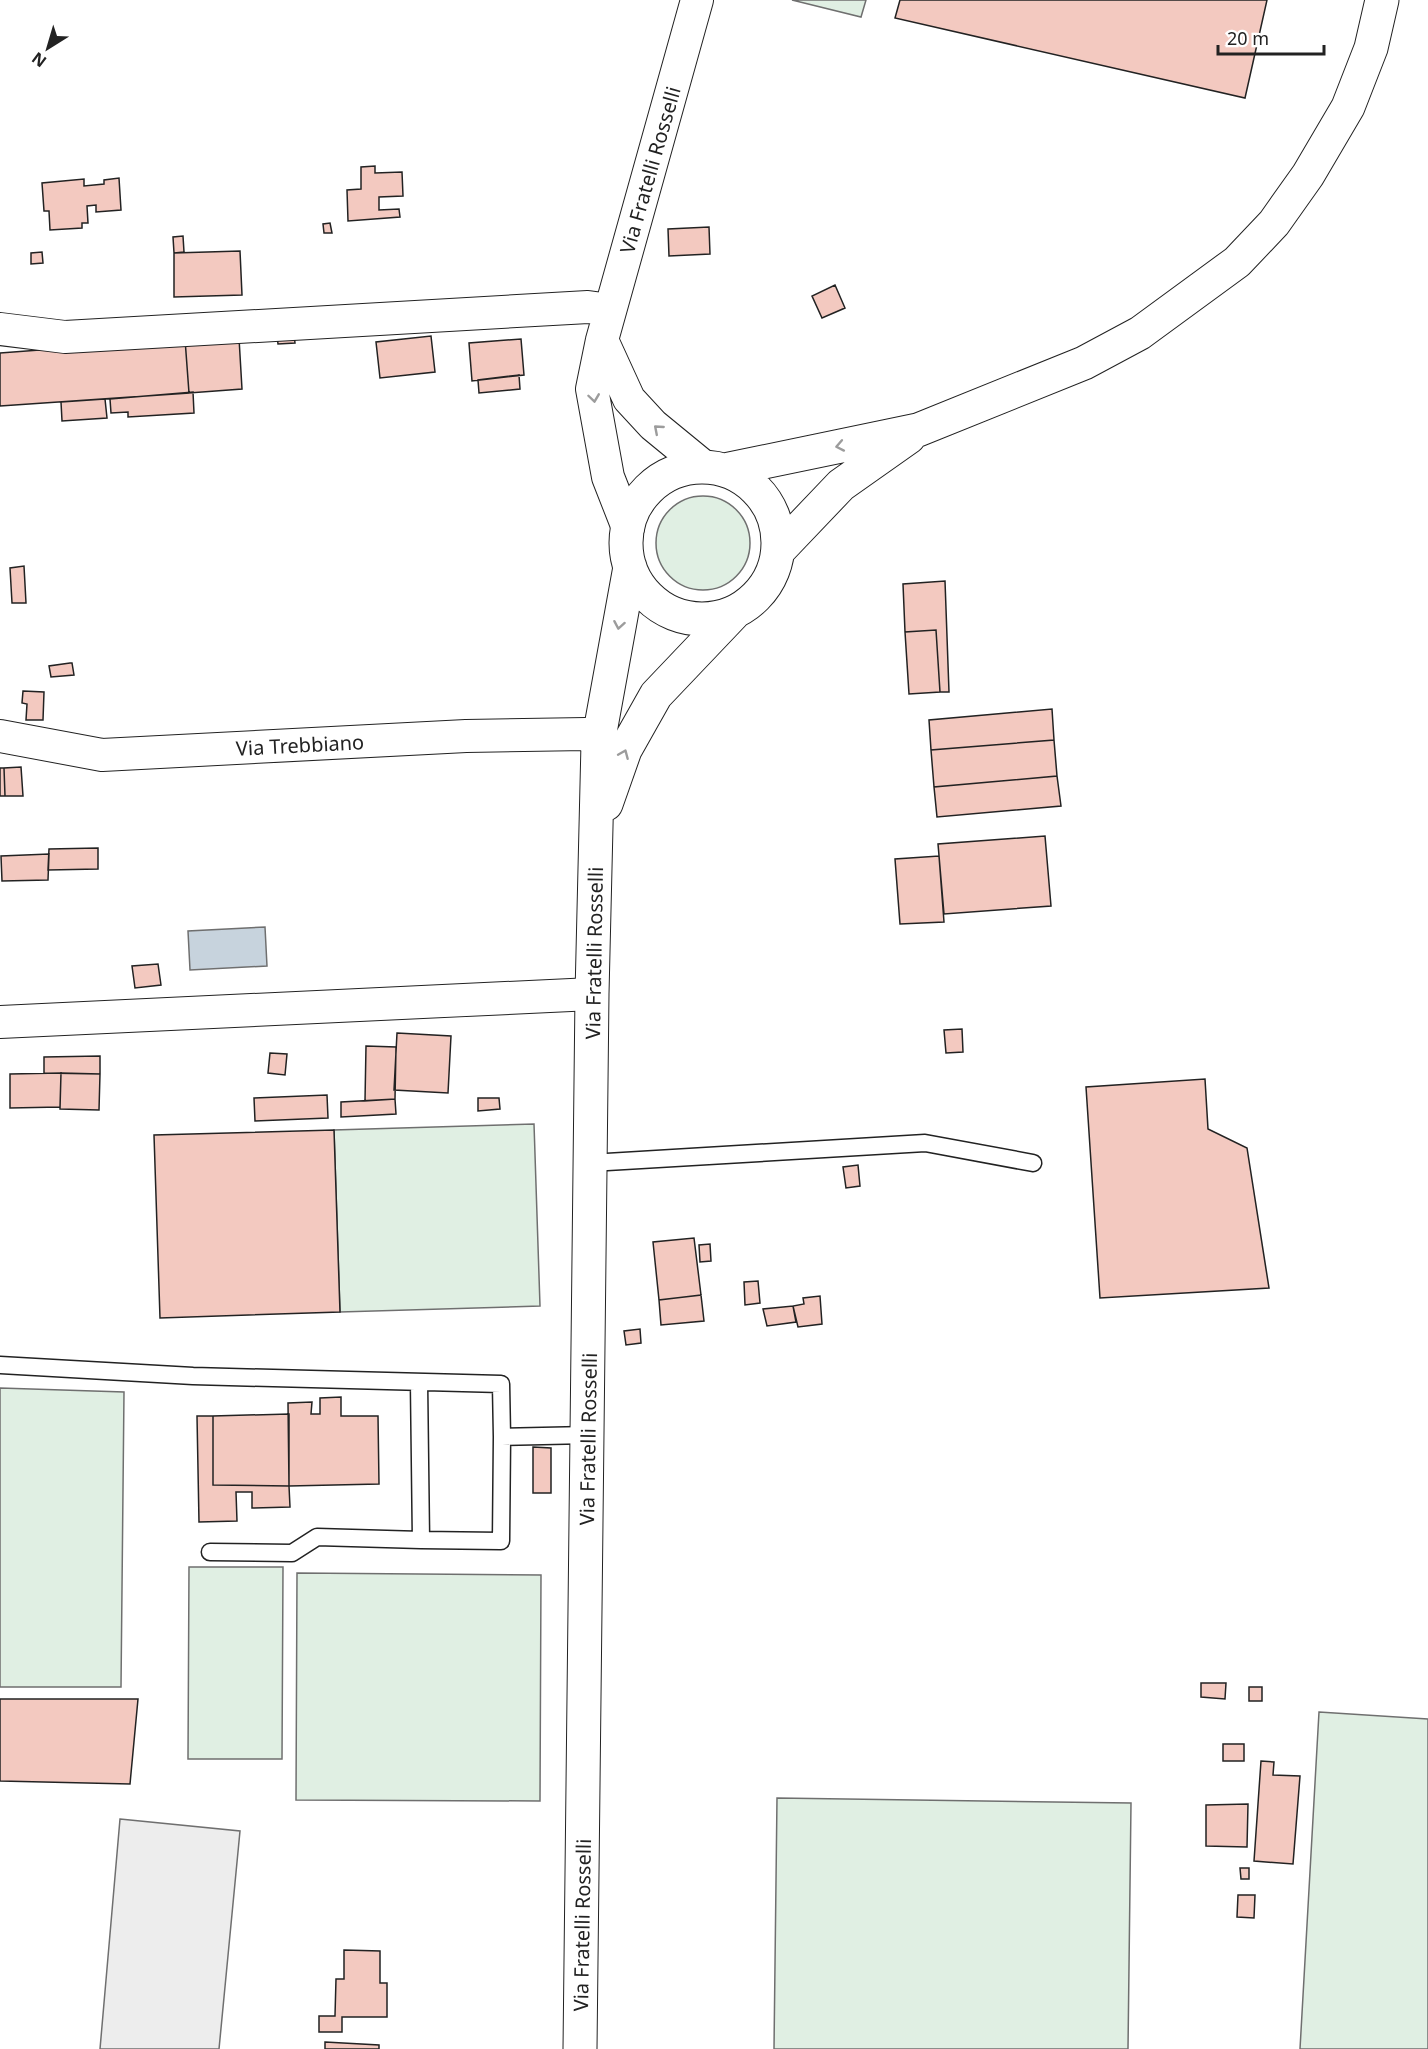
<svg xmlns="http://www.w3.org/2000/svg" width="1428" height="2049" viewBox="0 0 1428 2049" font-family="'Noto Sans',sans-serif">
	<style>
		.green { fill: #e0efe3; stroke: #6f6f6f; stroke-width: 1.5 }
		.parking { fill: #ededed; stroke: #6f6f6f; stroke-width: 1.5 }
		.water { fill: #c7d3dd; stroke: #6f6f6f; stroke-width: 1.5 }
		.building { fill: #f3c9c0; stroke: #222; stroke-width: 1.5 }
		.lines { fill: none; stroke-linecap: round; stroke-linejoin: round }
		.lane-casing { stroke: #222; stroke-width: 19 }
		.street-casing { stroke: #222; stroke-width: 34 }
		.secondary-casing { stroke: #222; stroke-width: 35 }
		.lane { stroke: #fff; stroke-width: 16 }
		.street { stroke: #fff; stroke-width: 32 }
		.secondary { stroke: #fff; stroke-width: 33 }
		.oneway { stroke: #9c9c9c }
		.labels { text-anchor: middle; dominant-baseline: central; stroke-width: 4.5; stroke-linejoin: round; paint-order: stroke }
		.street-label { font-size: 20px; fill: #222; stroke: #fff }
	</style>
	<rect width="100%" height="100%" fill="#fff"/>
	<path class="green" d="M792,0h74l-5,17z
		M656 543a47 47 0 1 1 94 0a47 47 0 1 1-94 0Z
		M534,1124l6,182 -200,6 -6,-182z
		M0,1388l124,4 -3,295h-121z
		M189,1567h94l-1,192h-94z
		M297,1573l244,2 -1,226 -244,-1z
		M1319,1712l109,7v330h-128z
		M777,1798l354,5 -3,246h-354z"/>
	<path class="parking" d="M120,1819l120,12 -21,218h-119z"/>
	<path class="water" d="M265,927l2,39 -77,4 -2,-39z"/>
	<path class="building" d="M900,0h367l-22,98 -350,-80z
		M375,166v7l27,-1 1,24 -24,1v13l20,-1 1,8 -52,4 -1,-31 14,-1v-22z
		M119,178l2,32 -25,2v-7l-9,1 1,17h-6v5l-32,2 -1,-19h-5l-2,-28 42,-4v7l20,-2v-4z
		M330,223l2,10h-8l-1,-9z
		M709,227l1,27 -41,2 -1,-27z
		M183,236l1,16 -10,1 -1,-16z
		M240,251l2,44 -68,2v-44z
		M42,252l1,11 -12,1v-11z
		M835,285l10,23 -23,10 -10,-22z
		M294,334l1,9 -17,1 -1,-9z
		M431,336l4,36 -55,6 -4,-36z
		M239,338l3,51 -53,4 -4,-54z
		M185,339l4,54 -189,13v-53z
		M521,339l3,36 -52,6 -3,-38z
		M519,375l1,14 -41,4 -1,-13z
		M193,392l1,21 -66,4v-5l-17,1 -1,-14z
		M105,399l2,19 -45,3 -1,-19z
		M24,566l2,37h-14l-2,-35z
		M945,581l4,111h-9l-4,-62 -31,2 -2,-48z
		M936,630l4,62 -31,2 -4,-62z
		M70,663h2l2,12 -23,2 -2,-11z
		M23,691l21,1 -1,28h-17l1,-16 -5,-1z
		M1052,709l2,31 -123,10 -2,-30z
		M1054,740l3,36 -123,11 -3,-37z
		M21,767l2,29h-18l-1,-28z
		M0,768h4l1,28h-5z
		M1057,776l4,30 -124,11 -3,-30z
		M1045,836l6,70 -107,8 -6,-70z
		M98,848v21l-50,1 1,-21z
		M49,854l-1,26 -46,1 -1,-25z
		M939,856l5,66 -44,2 -5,-65z
		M158,964l3,21 -26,3 -3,-22z
		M962,1029l1,23 -17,1 -2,-23z
		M397,1033l54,3 -3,57 -54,-3z
		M366,1046l30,1 -1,52 -30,2z
		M270,1053l17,1 -2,21 -17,-2z
		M100,1056v18l-56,-1v-16z
		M61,1073l-1,34 -50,1v-34z
		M61,1073l39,1 -1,36 -39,-1z
		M1205,1079l3,50 39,19 22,140 -169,10 -14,-211z
		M327,1095l1,23 -73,3 -1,-23z
		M478,1098h21l1,11 -22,2z
		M395,1099l1,15 -55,3v-15z
		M334,1130l6,182 -180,6 -6,-183z
		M858,1165l2,21 -14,2 -3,-21z
		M694,1238l7,57 -42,5 -6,-58z
		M710,1244l1,17 -11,1 -1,-17z
		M758,1281l2,22 -15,2 -1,-23z
		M701,1295l3,26 -43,4 -2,-25z
		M820,1296l2,28 -24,3 -5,-21 11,-2 -1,-6z
		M793,1306l3,16 -29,4 -4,-17z
		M640,1329l1,14 -15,2 -2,-14z
		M341,1397v19h37l1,68 -90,2 -1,-83 24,-1 -1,12h9v-16z
		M289,1414v72l-76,-1v-69z
		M197,1416h16v69l76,1 1,21 -38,1v-16h-16l1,29 -38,1z
		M533,1447l18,1v45h-18z
		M1201,1683h25l-1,16 -24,-2z
		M1249,1687h13v14h-13z
		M0,1699h138l-8,85 -130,-3z
		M1223,1744h21v17h-21z
		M1261,1761l13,1 -1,13 27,1 -7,88 -39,-3z
		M1248,1804l-1,43 -41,-1v-41z
		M1240,1868h9v11h-8z
		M1238,1895h17l-1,23 -17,-1z
		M344,1950l36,1v32h7v34h-45v15h-23v-16h16l1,-37h8z
		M325,2042l54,3v4h-54z"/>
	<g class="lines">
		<defs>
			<path id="lane" d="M590,1163l335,-20 108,20
				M0,1365l193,11 308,8 1,53 87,-2
				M419,1382l2,158 80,1 1,-104
				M210,1552l82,1 25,-16 104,3"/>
			<path id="street" d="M0,329l65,8 523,-30 22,3
				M602,340l27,59 24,26 50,41
				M628,528l-20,-51 -16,-88 10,-49 95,-340
				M0,736l102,19 364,-19 120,-2 12,9
				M0,1022l592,-28"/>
			<path id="secondary" d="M626 543a76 76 0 1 1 152 0a76 76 0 1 1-152 0Z
				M725,470l193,-40 166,-67 56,-30 97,-71 37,-39 34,-48 40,-68 23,-59 11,-48
				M779,550l62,-65 68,-48
				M606,804l19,-54 31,-55 79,-83
				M580,2049l12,-1055 6,-251 32,-176"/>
		</defs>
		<use href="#lane" class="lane-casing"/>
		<use href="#street" class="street-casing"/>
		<use href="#secondary" class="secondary-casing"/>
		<use href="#lane" class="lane"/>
		<use href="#street" class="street"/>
		<use href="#secondary" class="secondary"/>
	</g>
	<defs><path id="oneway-chevron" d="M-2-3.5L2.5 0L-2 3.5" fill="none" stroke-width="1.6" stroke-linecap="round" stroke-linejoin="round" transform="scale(1.5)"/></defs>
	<g class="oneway">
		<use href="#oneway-chevron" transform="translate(594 398) rotate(82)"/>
		<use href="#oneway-chevron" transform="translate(658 429) rotate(-139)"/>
		<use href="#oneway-chevron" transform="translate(840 446) rotate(169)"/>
		<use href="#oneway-chevron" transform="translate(619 625) rotate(100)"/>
		<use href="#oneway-chevron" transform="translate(624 754) rotate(-67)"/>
	</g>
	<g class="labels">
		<g class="street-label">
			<text transform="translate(650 170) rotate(-74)">Via Fratelli Rosselli</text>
			<text transform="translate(300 745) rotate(-3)">Via Trebbiano</text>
			<text transform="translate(594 953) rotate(-89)">Via Fratelli Rosselli</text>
			<text transform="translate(588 1439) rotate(-89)">Via Fratelli Rosselli</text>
			<text transform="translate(582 1925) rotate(-89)">Via Fratelli Rosselli</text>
		</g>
	</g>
	<g transform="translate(48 48) rotate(217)" stroke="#ffffff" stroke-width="4.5" paint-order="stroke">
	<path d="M0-4.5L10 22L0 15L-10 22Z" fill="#222222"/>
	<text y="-9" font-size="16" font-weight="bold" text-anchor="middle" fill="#222222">N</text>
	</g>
	<path d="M1218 45v9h106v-9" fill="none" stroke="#222222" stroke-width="3"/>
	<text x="1227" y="45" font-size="18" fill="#222222" stroke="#ffffff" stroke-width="4.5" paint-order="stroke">20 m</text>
</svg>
